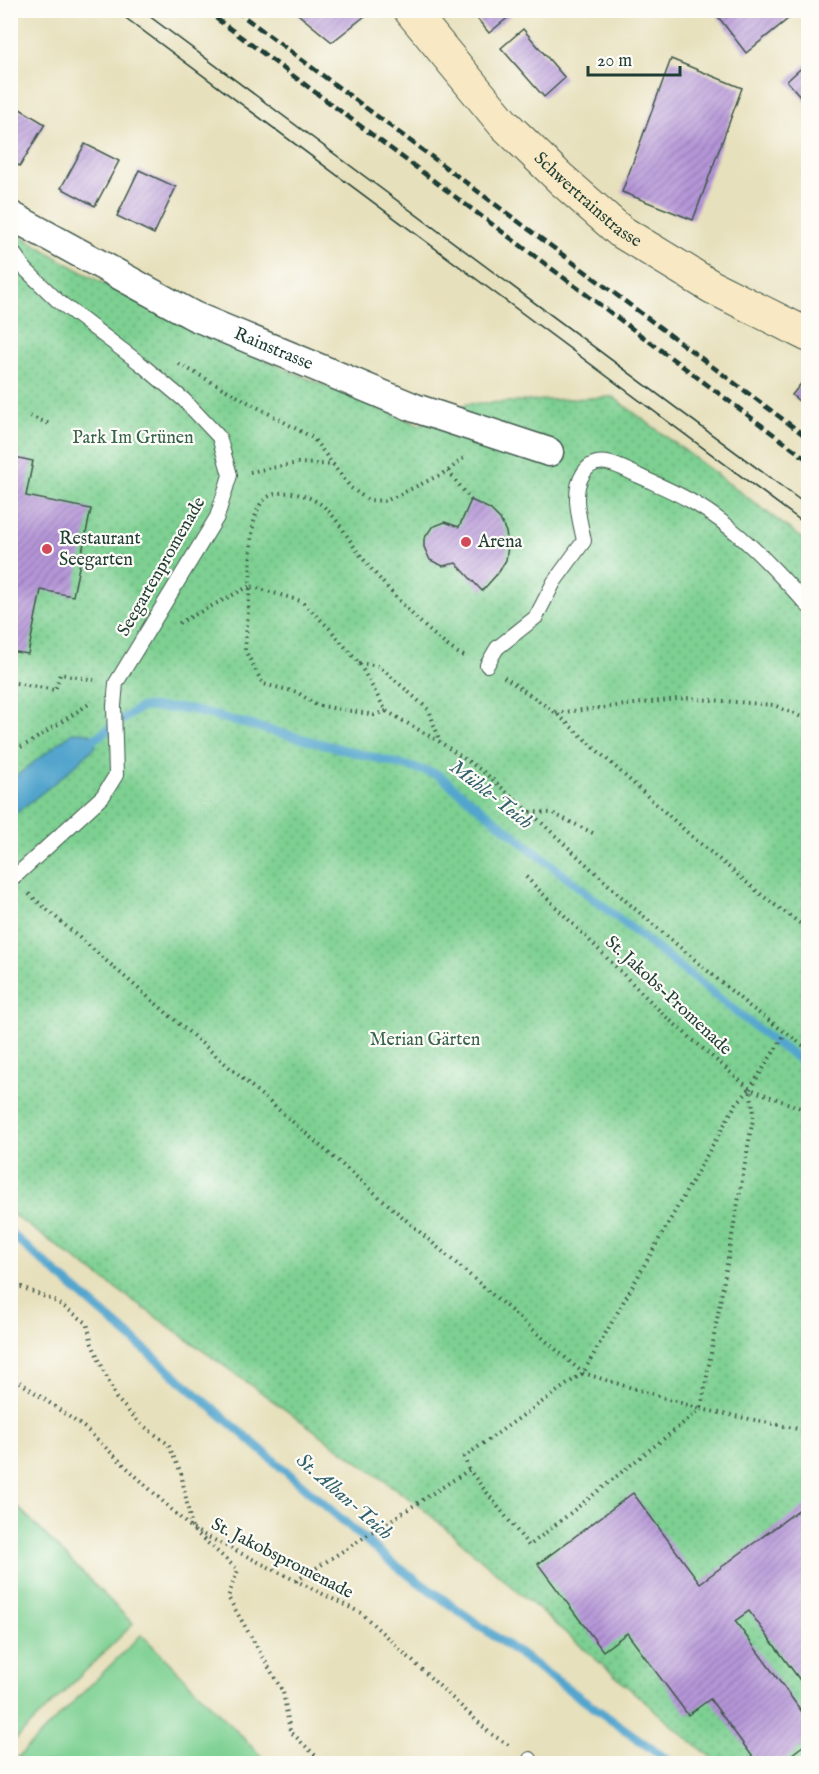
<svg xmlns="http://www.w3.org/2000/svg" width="819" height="1774" viewBox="0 0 819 1774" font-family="'IM FELL English',serif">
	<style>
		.grass { fill: #7dd092; stroke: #4e8663; stroke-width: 1.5 }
		.park { fill: url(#park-dots); stroke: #4e8663; stroke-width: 1.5 }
		.water { fill: #52a5cd; stroke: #387180; stroke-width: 1.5 }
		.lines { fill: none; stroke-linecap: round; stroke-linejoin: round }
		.stream { stroke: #52a5cd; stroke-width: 9 }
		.building { fill: url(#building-hatch) }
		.service-casing { stroke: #3d5548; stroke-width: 16 }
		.minor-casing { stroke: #3d5548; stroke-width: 31 }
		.secondary-casing { stroke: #3d5548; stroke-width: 35 }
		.path { stroke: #3d5548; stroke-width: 4; stroke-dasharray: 1.5 4.5; stroke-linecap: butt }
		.service { stroke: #fff; stroke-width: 14 }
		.minor { stroke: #fff; stroke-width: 28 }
		.secondary { stroke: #f8e8c3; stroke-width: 33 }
		.tram { stroke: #1f3d34; stroke-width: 1.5 }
		.rail { stroke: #1f3d34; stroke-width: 4.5; stroke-dasharray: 9 4.5; stroke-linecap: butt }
		.poi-dot { fill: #d1495b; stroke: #fdfcf7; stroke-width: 2 }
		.labels { text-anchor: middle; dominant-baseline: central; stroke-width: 4.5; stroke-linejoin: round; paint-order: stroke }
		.street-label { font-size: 18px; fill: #1f3d34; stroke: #fdfcf7 }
		.park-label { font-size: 18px; fill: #36624c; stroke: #fdfcf7 }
		.poi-label { font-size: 18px; fill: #1f3d34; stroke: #fdfcf7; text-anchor: start }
		.water-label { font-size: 20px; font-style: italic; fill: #31616a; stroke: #fdfcf7 }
	</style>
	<defs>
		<pattern id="park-dots" width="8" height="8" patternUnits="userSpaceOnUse" patternTransform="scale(1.5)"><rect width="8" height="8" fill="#7dd092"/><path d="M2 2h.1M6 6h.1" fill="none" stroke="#66aa78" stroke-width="1.8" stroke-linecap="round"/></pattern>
		<pattern id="building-hatch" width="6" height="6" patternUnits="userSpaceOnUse" patternTransform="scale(1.5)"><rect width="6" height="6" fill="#b595d8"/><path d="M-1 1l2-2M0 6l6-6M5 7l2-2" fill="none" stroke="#937bb0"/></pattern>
	</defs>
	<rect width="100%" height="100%" fill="#fdfcf7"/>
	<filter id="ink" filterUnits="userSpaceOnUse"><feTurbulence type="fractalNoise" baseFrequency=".0167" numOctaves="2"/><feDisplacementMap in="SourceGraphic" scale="12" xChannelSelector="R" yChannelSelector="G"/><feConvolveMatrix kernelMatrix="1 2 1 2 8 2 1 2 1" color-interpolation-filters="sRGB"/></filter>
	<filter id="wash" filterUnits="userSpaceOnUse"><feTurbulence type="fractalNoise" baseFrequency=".008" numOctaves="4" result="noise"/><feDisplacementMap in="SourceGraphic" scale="24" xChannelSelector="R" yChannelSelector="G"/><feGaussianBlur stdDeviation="1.35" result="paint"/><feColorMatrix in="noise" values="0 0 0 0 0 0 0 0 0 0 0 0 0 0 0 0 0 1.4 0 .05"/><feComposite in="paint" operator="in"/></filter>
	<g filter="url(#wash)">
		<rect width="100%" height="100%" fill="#e7e0bc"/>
		<path class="grass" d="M11,1500l122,124 -122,120z
			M142,1635l126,128h-256l129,-128z"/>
		<path class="park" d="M11,229c127,83 268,137 408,196l48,-21 146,-7 195,146v1220h-88l-30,-22 -269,-234 -410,-294z"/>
		<path class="water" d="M73,732l17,1 6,13 -34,31 -51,40v-37z"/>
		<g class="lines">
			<path class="stream" d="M94,739l47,-32 48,2 248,65 337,268 34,23
				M10,1233l381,329 282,202"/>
		</g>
		<g id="blocks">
			<path class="building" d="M293,10h30l5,5 6,-5h26l5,6 -33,26z
				M470,10h47l-28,23z
				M713,10h86l-53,43z
				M523,29l42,49 -21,19 -43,-49z
				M671,59l71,29 -49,132 -71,-28z
				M808,62v43l-21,-24z
				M10,103l35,21 -25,42 -10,-5z
				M85,144l34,17 -24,45 -34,-18z
				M139,170l37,17 -22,47 -37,-18z
				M808,375v34l-16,-14z
				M10,456l23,5 -7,35 65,13 -18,87 -32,-6 -13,64 -18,-3z
				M471,500l19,9 10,10 6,13 2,14 -2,14 -7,12 -17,19 -26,-28 -13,3 -13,-6 -6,-13v-8l8,-12 13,-5 14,5z
				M633,1493l67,90 108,-80v188l-59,-80 -14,10 73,99v22l-29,22h-21l-48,-65 -22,16 -61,-82 -24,18 -65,-87z"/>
		</g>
	</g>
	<g filter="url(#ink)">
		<use href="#blocks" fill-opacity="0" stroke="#3d5548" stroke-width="1.5"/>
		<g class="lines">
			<defs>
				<path id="service" d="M10,248l15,21 33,32 83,63 43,36 35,37 11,38 -13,42 -101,166 -2,23 2,69 -13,21 -93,85
					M487,665l10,-17 39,-31 18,-35 30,-41c-4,-21 -13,-48 -1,-67 13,-23 39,-6 56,2 17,8 34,15 50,24 47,26 84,67 119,106
					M528,1764l2,-5"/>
				<g id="minor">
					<path id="s1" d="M10,215l184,101 221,92 134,44"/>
				</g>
				<g id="secondary">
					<path id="s2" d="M410,10l93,113 58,56 59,52 92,56 96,48"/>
				</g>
			</defs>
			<use href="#service" class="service-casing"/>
			<use href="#minor" class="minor-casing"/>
			<use href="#secondary" class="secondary-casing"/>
			<path class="path" d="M179,364l134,74 38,50 17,12 18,1 62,-30 18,-15
				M30,416l22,9
				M448,471l23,29
				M250,472l48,-9 36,2
				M179,623l71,-37c1,-22 -1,-57 8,-77 10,-25 47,-17 64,-4 14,11 25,32 36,47 20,27 78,93 108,105
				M359,663l20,3 50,44 11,32
				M504,677l52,36 133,121 75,63 44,32
				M10,682l45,8 5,-16 34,6
				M386,711l-12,4 -58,-10 -19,-13 -34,-8 -18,-34 5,-64 51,15 28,27 30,35 27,48 54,31 45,31 45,39 97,90 122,104 59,43
				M556,713l130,-15 88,7 34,15
				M10,752l19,-9 63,-41
				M530,812l22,1 41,20
				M526,877l139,139 85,73 58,22
				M29,894l554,479 118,36 53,-296 -4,-24 -14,15 -153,269 -119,84 5,13
				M750,1089l35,-55
				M10,1282l47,20 30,21 5,21 24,54 25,26 27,20 13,29 11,56 46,41 -10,27 55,95 7,39 34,33
				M10,1375l75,53 107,101 169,84 130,121 21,13
				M296,1581l173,-111 60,76 172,-137 107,22"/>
			<use href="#service" class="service"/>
			<use href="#minor" class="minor"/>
			<use href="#secondary" class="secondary"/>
			<path class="tram" d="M115,10l693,516
				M141,10l667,496"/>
			<path class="rail" d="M205,10l603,450
				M235,10l573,428"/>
		</g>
	</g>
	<g class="poi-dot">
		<circle cx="466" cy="542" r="6"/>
		<circle cx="47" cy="549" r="6"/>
	</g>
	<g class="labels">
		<g class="street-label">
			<text stroke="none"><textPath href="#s2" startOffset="261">Schwertrainstrasse</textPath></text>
			<text stroke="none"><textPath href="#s1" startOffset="296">Rainstrasse</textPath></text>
			<text transform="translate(162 567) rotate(-60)">Seegartenpromenade</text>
			<text transform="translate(668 996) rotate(43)">St. Jakobs-Promenade</text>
			<text transform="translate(282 1559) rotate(27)">St. Jakobspromenade</text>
		</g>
		<g class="park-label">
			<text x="133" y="438">Park Im Grünen</text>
			<text x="425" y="1040">Merian Gärten</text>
		</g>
		<g class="poi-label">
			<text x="59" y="539">Restaurant<tspan x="59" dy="21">Seegarten</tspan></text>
			<text x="478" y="542">Arena</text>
		</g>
		<g class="water-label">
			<text transform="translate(491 795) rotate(38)">Mühle-Teich</text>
			<text transform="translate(344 1497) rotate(41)">St. Alban-Teich</text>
		</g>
	</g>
	<rect width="819" height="1774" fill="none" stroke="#fdfcf7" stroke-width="36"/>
	<path d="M588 66v9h92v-9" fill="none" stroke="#1f3d34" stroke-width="3"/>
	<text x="597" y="66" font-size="18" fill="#1f3d34" stroke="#fdfcf7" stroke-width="4.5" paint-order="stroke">20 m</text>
</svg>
